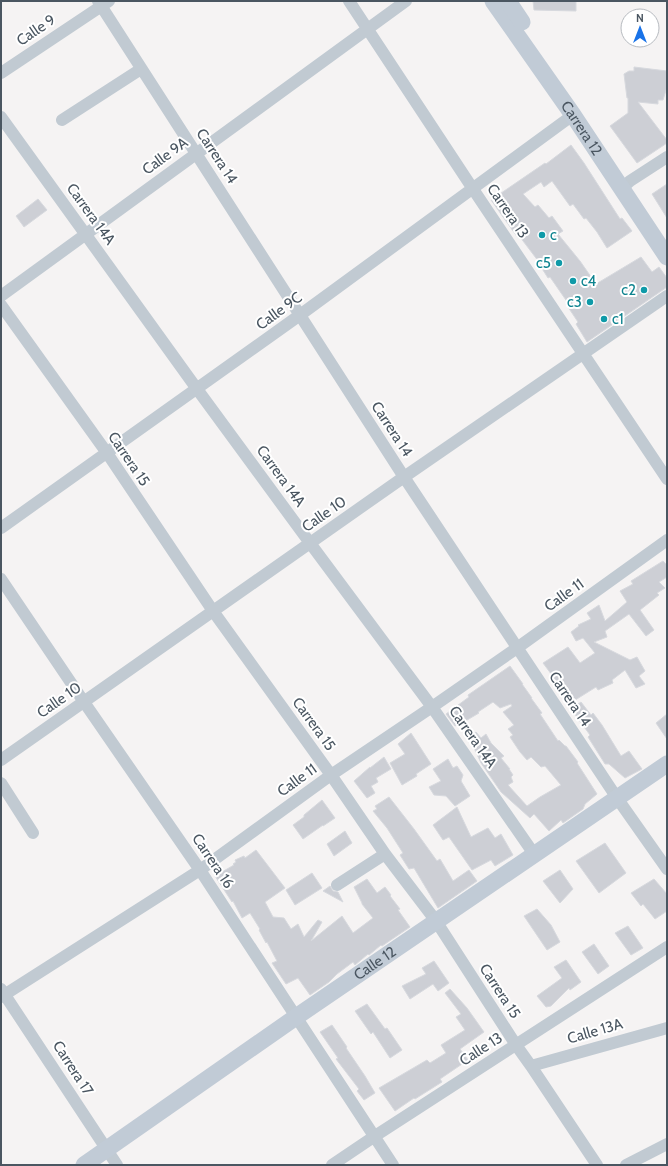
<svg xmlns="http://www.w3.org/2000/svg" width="668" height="1166" viewBox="0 0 668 1166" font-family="Cabin,sans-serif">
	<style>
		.building { fill: #cdcfd5; stroke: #d7d9de }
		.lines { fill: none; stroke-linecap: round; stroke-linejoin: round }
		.street { stroke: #c1cad2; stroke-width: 12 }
		.secondary { stroke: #c1cbd6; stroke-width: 17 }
		.culture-dot { fill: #0f9aa8; stroke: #fff; stroke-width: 1.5 }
		.labels { text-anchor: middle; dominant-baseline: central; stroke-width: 4; stroke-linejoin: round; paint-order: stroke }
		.street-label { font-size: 15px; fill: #4a5661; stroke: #fff }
		.culture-label { font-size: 15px; fill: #0d838f; stroke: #fff; text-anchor: start }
	</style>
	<rect width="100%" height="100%" fill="#f5f3f3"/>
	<path class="building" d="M533,1h43v10l-42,-1z
		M634,67l33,4v16l-4,13h-5v4l-20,-2 29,38v3l-30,20 -27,-37 18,-13v-15h-1l-3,-24 5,-3h5z
		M571,145l13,18 36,56 2,-1 10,13 -25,17 -10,-16 -11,-14 -2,1 -11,-15 -3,2 -18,-25 -8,6 -3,-5 -18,12 12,13 3,-2 11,13 3,-2 11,15 -5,3 22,27 16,23 45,-27 11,15 7,-5 8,11v9l-80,55 -11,-18 2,-2 -12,-18 2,-1 -18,-26 -2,1 -7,-11 1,-1 -22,-29 -2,1 -27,-38 54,-37 1,1z
		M667,184v34l-15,-24z
		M38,199l9,11 -23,17 -8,-11z
		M663,561l4,4v12l-8,5 6,6 -8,5 2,2 -19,15 14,20 -8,6 -17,-22 -24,17 2,6 -13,5 36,18 7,-3 8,14 -6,5 6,8 -9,4 -11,-18 -13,10 1,3 -15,7 -2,-3 -24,15 -29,-39 25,-16 12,16 15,-10 -12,-15 -7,3 -5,-9 8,-6 -1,-1 13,-6 -4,-6 12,-8 6,16 22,-19 -7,-11 13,-7 -2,-3z
		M510,666l13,18h-1l10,14h-1l11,15 -2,1 18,27 1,-1 6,6h1l12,16 -1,1 20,31 -12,10 -2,5 -20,14 -2,-3 -12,11 -15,-17 -4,4 -29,-26 -20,-29 -12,-26 7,-5 5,6 5,-4 5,9 13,13 -3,2 9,11h-1l4,6 -2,2 2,5 -5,3 19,21 13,-9 21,-12 -16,-19 -4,1 -10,-10 -4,3 -7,-8 -10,-15 3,-2 -5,-6 6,-4 -11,-13 9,-6 -1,-2 -11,4 -7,-6 -15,10 1,1 -17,10 -7,3 -9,-12 23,-17 -1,-2z
		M581,702l10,13 2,-2 9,12 19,31 8,-5 13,18 -17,9 -16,-14h-4l-17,-27 2,-2 -19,-26z
		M667,714v25l-11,-16z
		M411,733l20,31 -15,10 1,2 -15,9 -12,-22 15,-9 -7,-10z
		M384,757l7,12 -15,9 2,4 -7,4 4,7 -8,5 -13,-17 16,-14v1z
		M448,759l5,9 4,-2 6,9 -2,6 9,15 -15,10 -9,-10 -12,-1 -5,-8 12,-6 -8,-12z
		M389,797l25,32 23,32 3,-2 13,22 16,-11 8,11 -39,27 -24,-40 -5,1 -9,-14 3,-2 -16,-25 -14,-17 4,-2 -2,-3z
		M322,800l13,18 -12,8v-1l-20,14 -10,-14 11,-8v-2z
		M457,807l14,30 17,-9 7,10 6,-4 12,21 -18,11 -4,-6 -19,10 -23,-33 -6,3 -10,-15z
		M345,831l7,12 -18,13 -7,-12z
		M605,843l21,30 -27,20 -23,-32z
		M256,850l29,38 -20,14 8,15 11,1 7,11 7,-5 6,13 14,-17 4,2 -11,19 31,-25 11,17 20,-15 -11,-14v-1l-8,-16 13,-8 10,14 8,-6 6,8 -1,1 10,13 -2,1 12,17 -28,19 -1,-1 -12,10 -1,-1 -13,11 -2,-3 -16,12 -8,8 -19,13 -12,-17 -12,6 -14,-21 5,-2 -10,-19 -1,1 -7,-13 1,-1 -10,-16 -8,5 -9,-17 -1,1 -17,-26 19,-11 -1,-1 3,-2 -1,-2 9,-4 1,2z
		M560,870l13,19 -13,14 -17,-22z
		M312,873l10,15 -27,17 -9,-15z
		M654,879l13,15v17l-12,8 -12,-15 -2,2 -10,-13z
		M330,886l3,5 5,1 5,10 -20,-11z
		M537,909l14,16 9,17 -13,8 -23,-34z
		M628,926l15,22 -12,7 -16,-22z
		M594,944l15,22 -11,8 -16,-22z
		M566,960l15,22 -11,8 -1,-2 -18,18 -5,1 -9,-11 25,-18 -8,-11z
		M434,961l15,22 -11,8 -5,-7 -23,15 -8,-13 24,-12 -4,-6z
		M450,989l17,19 17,24 -24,17 8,11 -28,19 2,3 -27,17 -1,-1 -19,13 -16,-23 48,-28 3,3 16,-10 -5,-8 24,-15 -9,-13 5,-3 -16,-21z
		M367,1004l18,25 2,-1 15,22 -12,8 -17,-26 -2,2 -16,-23z
		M332,1025l15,22 -1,1 19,28 10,17 -11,7 -7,-9 2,-2 -23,-30 2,-1 -18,-26z"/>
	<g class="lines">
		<path class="street" d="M98,1l306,476 213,321 50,71
			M349,1l124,188 194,290
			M1,73l108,-72
			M1,117l196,272 113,154 122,164 102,147
			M62,120l79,-51
			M621,189l9,-8 37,-24
			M1,296l405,-295
			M1,305l106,148 106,158 118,164 54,79 51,67 80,124 15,21 66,99
			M1,528l299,-213 273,-200
			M1,579l83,123 116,168 193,295
			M1,760l403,-283 263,-181
			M1,783l32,50
			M337,885l48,-31
			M1,989l116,176
			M1,997l199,-127 131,-95 101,-68 85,-59 150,-108
			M531,1066l136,-38
			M332,1165l43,-29 292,-189
			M626,1165l41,-21"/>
		<g class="secondary">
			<path id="s1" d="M493,1l80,114 94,142"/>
			<path d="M508,1l14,21"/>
			<path id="s2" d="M84,1165l212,-148 371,-253"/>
		</g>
	</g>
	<g class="culture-dot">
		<circle cx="542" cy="235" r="4"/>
		<circle cx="559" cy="263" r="4"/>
		<circle cx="573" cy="281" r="4"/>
		<circle cx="644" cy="290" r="4"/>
		<circle cx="590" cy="302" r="4"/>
		<circle cx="604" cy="319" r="4"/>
	</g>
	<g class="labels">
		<g class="street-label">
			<text transform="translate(36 30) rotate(-34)">Calle 9</text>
			<text stroke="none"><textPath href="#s1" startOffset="155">Carrera 12</textPath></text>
			<text transform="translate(165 156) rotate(-36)">Calle 9A</text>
			<text transform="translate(217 156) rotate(57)">Carrera 14</text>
			<text transform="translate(508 211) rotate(56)">Carrera 13</text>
			<text transform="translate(91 214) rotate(54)">Carrera 14A</text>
			<text transform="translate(279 311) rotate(-36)">Calle 9C</text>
			<text transform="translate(392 429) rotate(57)">Carrera 14</text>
			<text transform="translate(129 459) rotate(56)">Carrera 15</text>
			<text transform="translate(281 476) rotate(54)">Carrera 14A</text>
			<text transform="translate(324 514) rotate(-35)">Calle 10</text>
			<text transform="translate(564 595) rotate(-36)">Calle 11</text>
			<text transform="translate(570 699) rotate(56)">Carrera 14</text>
			<text transform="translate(59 700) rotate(-35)">Calle 10</text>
			<text transform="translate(314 724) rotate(54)">Carrera 15</text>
			<text transform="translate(473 737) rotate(55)">Carrera 14A</text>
			<text transform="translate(297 780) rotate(-36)">Calle 11</text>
			<text transform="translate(213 861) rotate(56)">Carrera 16</text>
			<text stroke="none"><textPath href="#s2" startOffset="354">Calle 12</textPath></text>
			<text transform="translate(500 991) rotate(57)">Carrera 15</text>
			<text transform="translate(595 1031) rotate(-16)">Calle 13A</text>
			<text transform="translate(481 1049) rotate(-33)">Calle 13</text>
			<text transform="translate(73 1068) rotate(57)">Carrera 17</text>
		</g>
		<g class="culture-label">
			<text x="550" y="235">c</text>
			<text x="551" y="263" text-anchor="end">c5</text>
			<text x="581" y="281">c4</text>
			<text x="636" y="290" text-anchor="end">c2</text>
			<text x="582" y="302" text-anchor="end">c3</text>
			<text x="612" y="319">c1</text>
		</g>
	</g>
	<rect width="668" height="1166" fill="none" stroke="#4a5661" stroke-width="4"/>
	<g transform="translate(640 28)"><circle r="19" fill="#ffffff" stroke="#b7bbc0"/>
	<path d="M0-3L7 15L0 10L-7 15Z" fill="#1a73e8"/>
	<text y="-6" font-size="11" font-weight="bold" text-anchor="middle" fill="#4a5661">N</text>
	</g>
</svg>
